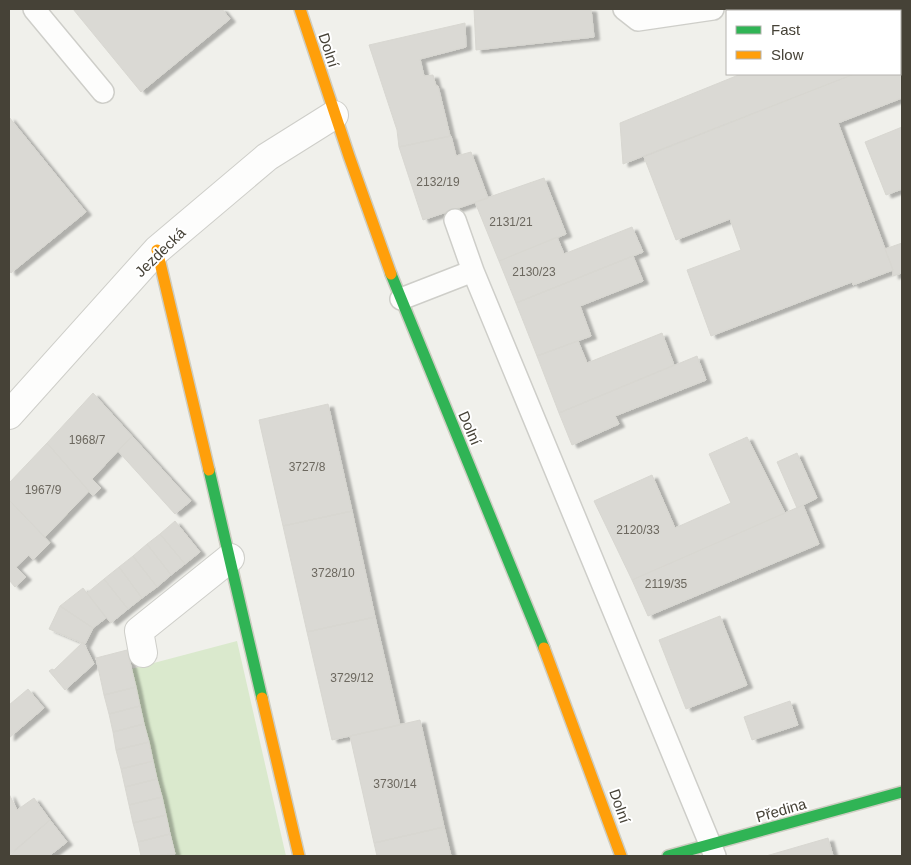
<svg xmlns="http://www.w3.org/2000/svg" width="911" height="865" viewBox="0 0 911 865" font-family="Helvetica,sans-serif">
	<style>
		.green { fill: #dae9cd }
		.building { fill: #dad9d4; stroke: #d8d7d1; filter: url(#shadow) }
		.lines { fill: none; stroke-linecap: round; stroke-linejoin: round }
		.lane-casing { stroke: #cecec9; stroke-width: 24 }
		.street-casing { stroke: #cecec9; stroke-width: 30 }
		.fast-casing { stroke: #cecdc2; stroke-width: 14 }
		.slow-casing { stroke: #cecdc2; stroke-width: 14 }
		.lane { stroke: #fdfdfc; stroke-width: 21 }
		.street { stroke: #fdfdfc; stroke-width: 28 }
		.fast { stroke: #30b455; stroke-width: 11 }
		.slow { stroke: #ff9f0a; stroke-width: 11 }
		.labels { text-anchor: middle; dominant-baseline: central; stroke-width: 4; stroke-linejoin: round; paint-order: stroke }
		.number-label { font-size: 12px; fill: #6c685f }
		.street-label { font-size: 15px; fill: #464237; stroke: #fff }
	</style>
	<defs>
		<filter id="shadow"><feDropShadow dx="5.5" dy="3" stdDeviation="1" flood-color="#0004"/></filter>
	</defs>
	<rect width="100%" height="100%" fill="#f0f0eb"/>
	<path class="green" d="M237,641l49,215h-110l-45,-187z"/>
	<path class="building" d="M73,9h149l8,10 -89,73z
		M474,9h117l3,28 -118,13z
		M835,9h67v46l-2,1v-45h-71z
		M465,23l1,24 -46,12 4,17 9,-1 3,11h2l12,50 -51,11 -2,-17 -28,-85z
		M902,55v43l-64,25 55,147 -40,15 -1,-3 -141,54 -24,-66 54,-20 -11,-31 -54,21 -32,-83 210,-83h46v-18z
		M741,74h113l-231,90 -3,-41z
		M9,117l77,95 -75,61 -2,-3z
		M902,127v62l-16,6 -21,-53z
		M451,136l5,20 15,-4 17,46 -65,22 -24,-73z
		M544,178l22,56 -67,27 -24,-59z
		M632,227l11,25 -127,51 -17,-42 58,-24 7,17z
		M902,243v30l-9,3v-6l-8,-21z
		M633,256l10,25 -63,25 11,30 -54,20 -21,-53z
		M662,333l12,32 -115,48 -22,-57 41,-15 9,22z
		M697,356l9,24 -91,36 4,8 -47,21 -13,-32z
		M93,393l39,43 -40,43 9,9 -8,8 -46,-53z
		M328,404l24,107 -69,15 -24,-106z
		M132,436l59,65 -16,13 -57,-63z
		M747,437l38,76 -153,67 -38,-79 58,-26 23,53 56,-25 -22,-49z
		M47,443l42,48 -44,46 -36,-37v-17z
		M797,453l20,45 -20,10 -20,-46z
		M9,500l41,43 -17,17 -4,-5 -13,12 10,10 -11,10 -6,-7z
		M803,505l16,39 -171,72 -16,-36z
		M352,511l23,106 -68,15 -24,-106z
		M175,521l25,31 -15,12 -25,-30z
		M160,534l25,30 -14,11 -24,-31z
		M147,544l24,31 -14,12 -24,-31z
		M133,556l24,31 -15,11 -23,-31z
		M119,567l23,31 -14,11 -24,-30z
		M104,579l24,30 -17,14 -24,-30z
		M83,588l23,30 -13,10 -33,-22z
		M60,606l33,22 -8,16 -36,-15z
		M720,616l27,69 -61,24 -27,-69z
		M375,617l25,108 -68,15 -25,-108z
		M83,642l11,22 -29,26 -16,-19 3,-2 2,1z
		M127,650l9,37 -32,8 -8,-37z
		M136,687l4,19 -31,8 -5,-19z
		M28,689l16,19 -35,30v-33z
		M790,701l8,24 -46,15 -8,-23z
		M140,706l4,18 -31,8 -4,-18z
		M420,720l24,107 -70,16 -24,-107z
		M144,724l5,18 -33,8 -3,-18z
		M149,742l4,19 -32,8 -5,-19z
		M153,761l4,18 -32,8 -4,-18z
		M157,779l5,18 -33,8 -4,-18z
		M9,794l8,16 17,-12 16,22 -41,35z
		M162,797l4,18 -33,8 -4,-18z
		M166,815l4,19 -32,8 -5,-19z
		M50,820l17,22 -18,14h-40z
		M444,827l7,29h-74l-3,-13z
		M170,834l5,20 -34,2 -3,-14z
		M828,838l5,18h-67z"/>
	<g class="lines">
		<defs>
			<path id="lane" d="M34,9l69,83
				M624,9l14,11 75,-11
				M455,220l18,51
				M401,299l72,-28 242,585"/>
			<path id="street" d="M9,415l148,-165 110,-93 67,-42
				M143,653l-4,-22 91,-73"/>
			<path id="fast" d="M391,274l153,374
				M209,470l53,228
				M668,856l234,-64"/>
			<path id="slow" d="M300,9l49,147 42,118
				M157,250l52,220
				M544,648l77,208
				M262,698l37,158"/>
		</defs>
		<use href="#lane" class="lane-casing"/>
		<use href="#street" class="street-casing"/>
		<use href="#fast" class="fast-casing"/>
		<use href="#slow" class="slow-casing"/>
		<use href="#lane" class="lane"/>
		<use href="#street" class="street"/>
		<use href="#fast" class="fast"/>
		<use href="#slow" class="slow"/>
	</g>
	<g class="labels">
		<g class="number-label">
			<text x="438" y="182">2132/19</text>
			<text x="511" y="222">2131/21</text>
			<text x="534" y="272">2130/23</text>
			<text x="87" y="440">1968/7</text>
			<text x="307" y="467">3727/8</text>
			<text x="43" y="490">1967/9</text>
			<text x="638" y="530">2120/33</text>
			<text x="333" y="573">3728/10</text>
			<text x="666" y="584">2119/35</text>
			<text x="352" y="678">3729/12</text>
			<text x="395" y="784">3730/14</text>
		</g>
		<g class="street-label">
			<text transform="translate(329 50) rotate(72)">Dolní</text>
			<text transform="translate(160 252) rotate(-44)">Jezdecká</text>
			<text transform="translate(470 428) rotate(67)">Dolní</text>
			<text transform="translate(620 806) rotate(71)">Dolní</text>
			<text transform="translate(781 810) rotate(-16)">Předina</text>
		</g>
	</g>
	<rect width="911" height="865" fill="none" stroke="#464237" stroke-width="20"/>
	<rect x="726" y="10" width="175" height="65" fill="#ffffff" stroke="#b5b3af"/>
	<rect x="736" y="26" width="25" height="8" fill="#30b455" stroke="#b5b3af"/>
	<text x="771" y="35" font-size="15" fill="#464237">Fast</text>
	<rect x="736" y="51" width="25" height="8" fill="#ff9f0a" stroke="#b5b3af"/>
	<text x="771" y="60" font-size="15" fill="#464237">Slow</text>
</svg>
